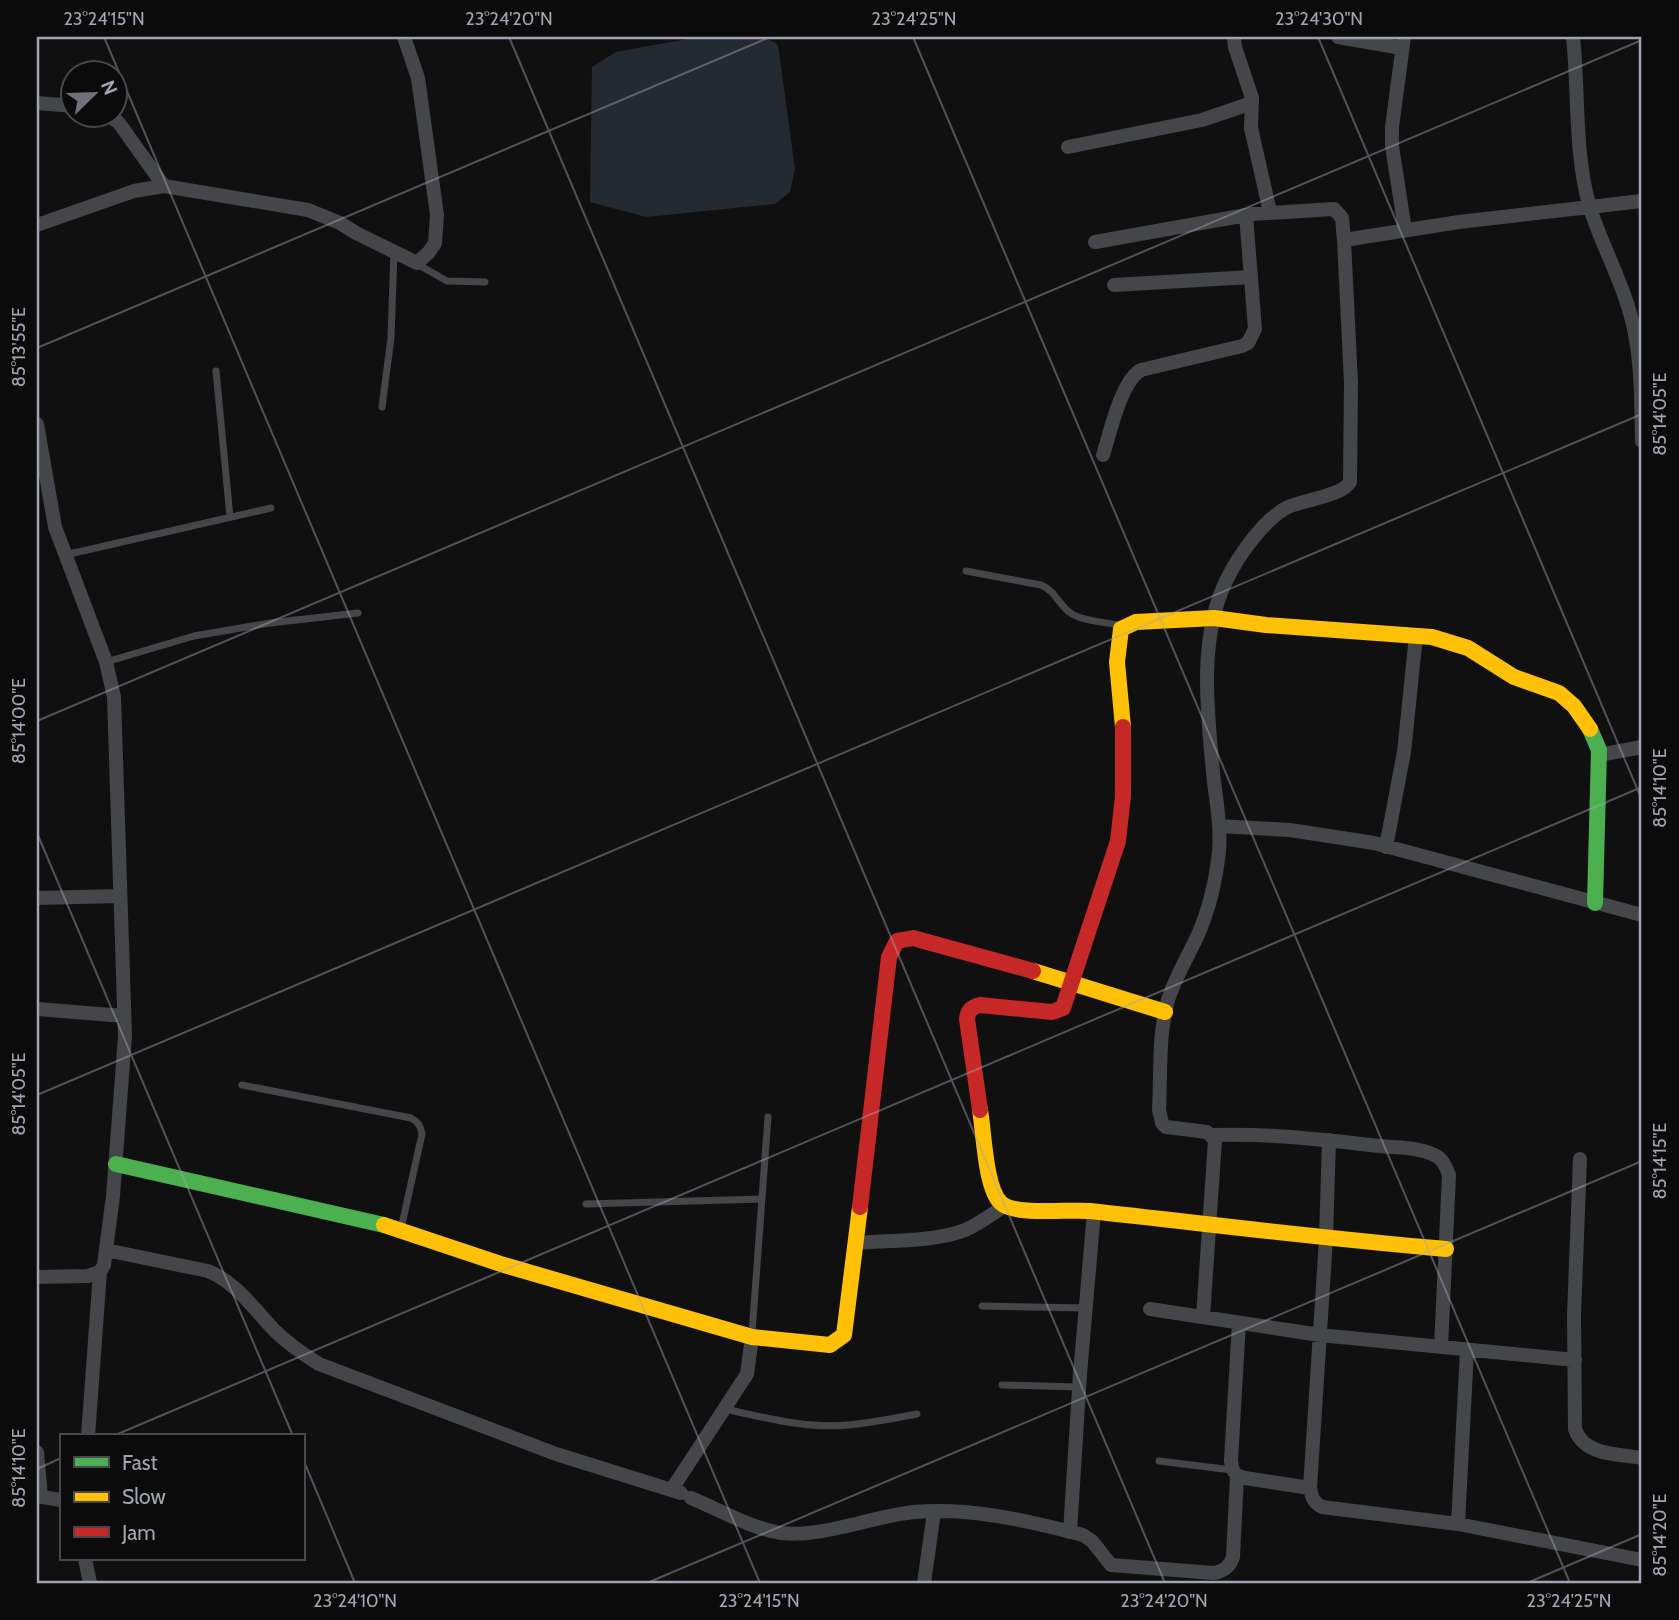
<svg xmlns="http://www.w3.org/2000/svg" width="1679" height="1620" viewBox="0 0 1679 1620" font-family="Cabin,sans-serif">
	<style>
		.water { fill: #242a31 }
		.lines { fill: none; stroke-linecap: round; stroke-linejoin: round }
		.lane { stroke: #454649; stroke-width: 7 }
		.street { stroke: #454649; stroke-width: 14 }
		.fast { stroke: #4caf50; stroke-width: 16 }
		.slow { stroke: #ffc107; stroke-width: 16 }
		.jam { stroke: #c62828; stroke-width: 16 }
		.ticks { fill: none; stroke: #a1a5b2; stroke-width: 2; stroke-opacity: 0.45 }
		.neatline { fill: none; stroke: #a1a5b2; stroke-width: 2.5 }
		.ticks-label { font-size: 18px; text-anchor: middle; fill: #a1a5b2 }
	</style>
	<rect width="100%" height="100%" fill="#101011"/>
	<path class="water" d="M698,37h67l13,8 17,124 -5,23 -15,12 -129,13 -56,-15 2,-135 24,-15z"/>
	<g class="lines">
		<path class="lane" d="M417,264l30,17 38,1
			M216,371l14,146
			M382,407l9,-69 3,-86
			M65,555l206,-47
			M966,571l75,14c14,6 17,18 28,27 12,9 35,10 49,13
			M106,662l88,-26 76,-13 88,-10
			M242,1085l169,33c7,4 10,8 11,16l-21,95
			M586,1204l176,-5
			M982,1306l104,2
			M752,1333l16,-216
			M1002,1385l77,2
			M725,1409c41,9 82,20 123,16 23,-2 47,-7 69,-11
			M1159,1461l73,9"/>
		<path class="street" d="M1234,37l1,10 17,51 -1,30 19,84
			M1338,37l64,11
			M1404,37l-12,90v19l13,84
			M1573,37c6,56 1,116 17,171 11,35 30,69 40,105 12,41 11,86 12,128
			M37,103l37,3
			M110,116l9,7 45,63
			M1068,147l134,-27 50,-17
			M37,225l97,-34 30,-5 144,24 32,13 16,10 61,30 12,-11 6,-9 2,-28 -19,-137 -14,-41
			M1344,240l115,-18 183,-21
			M1095,242l157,-28 82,-5 8,9 2,22 7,143 -1,99c-8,14 -47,18 -62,25 -24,12 -49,48 -61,72 -30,60 -19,139 -13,203 3,23 7,46 5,69 -3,30 -10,59 -22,86 -10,21 -22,41 -29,63 -10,35 -7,74 -9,110l3,13 4,4 41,5 8,8 -12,177
			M1114,285l137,-8
			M37,424l18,103 51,135 8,35 11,339 -12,160 -9,69 -4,7 -12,4 -51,1
			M1103,455c7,-22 18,-74 38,-85l101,-24 6,-3 7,-14 -9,-114
			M1599,755l43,-8
			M1219,826l71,4 84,13 268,72
			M1386,847l18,-95 12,-116
			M37,898l83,-2
			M37,1009l87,7
			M1212,1135c56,-2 112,5 168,11 18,2 43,1 58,11 6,4 9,12 11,18l-8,172
			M1329,1140l-3,99 -16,249c2,10 3,14 12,19l136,17 184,36
			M1580,1159l-6,156 1,114c9,27 44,25 67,29
			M856,1243c33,-3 79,-1 109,-13 14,-6 26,-15 38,-23
			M106,1250l102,21c29,12 45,37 66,59 14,14 29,24 45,34l237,90 125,39
			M1150,1309l170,26 255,25
			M1239,1323l-8,137c1,11 3,15 14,18l65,10
			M88,1436l12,-164
			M37,1452l4,45
			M672,1489l75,-115 5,-37
			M37,1496l24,4
			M691,1498c29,12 59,30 90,35 40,5 92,-17 133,-21 56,-5 115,9 169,23l9,6 19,24 103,8c10,-2 16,-6 19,-16l4,-81
			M1458,1524l9,-174
			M1070,1532l10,-158 14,-162
			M85,1559l5,24
			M924,1583l10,-71"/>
		<path class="fast" d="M1590,729l9,21 -4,153
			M116,1164l268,61"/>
		<path class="slow" d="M1123,727l-6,-65 4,-33 15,-7 78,-4 52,7 166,12 36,11 46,29 45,16 15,13 16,23
			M1033,971l132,41
			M980,1110c4,22 5,78 21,93 14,13 68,6 89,8 119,13 237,28 356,38
			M384,1225l120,40 248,72 78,8 14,-10 16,-128"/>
		<path class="jam" d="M980,1110l-13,-91c1,-9 5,-12 13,-14l72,7 11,-4 55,-167 5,-45v-69
			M860,1207l29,-250 8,-16 16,-3 120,33"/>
	</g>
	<path class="ticks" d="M104,37l656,1546M509,37l656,1546M913,37l657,1546M1318,37l324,763M37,348l733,-311M37,721l1605,-681M37,833l256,603M37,1095l1605,-681M113,1436l1529,-649M303,1459l52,124M37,1469l24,-11M647,1583l995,-422M1527,1583l115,-49"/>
	<rect width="1679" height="1620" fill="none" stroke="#0b0b0c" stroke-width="77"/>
	<rect x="60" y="1434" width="245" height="126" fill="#0b0b0c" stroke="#47494e" stroke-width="2"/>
	<rect x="74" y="1457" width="35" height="10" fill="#4caf50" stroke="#47494e" stroke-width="2"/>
	<text x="122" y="1470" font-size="21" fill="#a1a5b2">Fast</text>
	<rect x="74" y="1492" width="35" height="10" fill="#ffc107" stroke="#47494e" stroke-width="2"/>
	<text x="122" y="1504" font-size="21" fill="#a1a5b2">Slow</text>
	<rect x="74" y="1527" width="35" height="10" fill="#c62828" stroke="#47494e" stroke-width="2"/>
	<text x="122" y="1540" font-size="21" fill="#a1a5b2">Jam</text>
	<g transform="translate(94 94) rotate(67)"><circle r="33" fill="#0b0b0c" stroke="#47494e" stroke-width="2"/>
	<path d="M0-5L12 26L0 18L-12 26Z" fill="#6e717a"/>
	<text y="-10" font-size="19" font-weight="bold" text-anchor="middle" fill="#a1a5b2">N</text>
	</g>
	<rect x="38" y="38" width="1602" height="1544" class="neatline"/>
	<g class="ticks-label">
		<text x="104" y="25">23°24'15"N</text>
		<text x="509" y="25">23°24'20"N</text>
		<text x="914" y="25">23°24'25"N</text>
		<text x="1319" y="25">23°24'30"N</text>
		<text transform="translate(19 347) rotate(-90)" y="6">85°13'55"E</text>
		<text transform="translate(1660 414) rotate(-90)" y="6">85°14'05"E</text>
		<text transform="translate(19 721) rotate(-90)" y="6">85°14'00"E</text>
		<text transform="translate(1660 788) rotate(-90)" y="6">85°14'10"E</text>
		<text transform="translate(19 1094) rotate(-90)" y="6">85°14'05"E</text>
		<text transform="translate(1660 1161) rotate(-90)" y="6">85°14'15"E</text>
		<text transform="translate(19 1468) rotate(-90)" y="6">85°14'10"E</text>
		<text transform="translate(1660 1535) rotate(-90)" y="6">85°14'20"E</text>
		<text x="355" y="1607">23°24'10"N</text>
		<text x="759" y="1607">23°24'15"N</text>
		<text x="1164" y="1607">23°24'20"N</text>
		<text x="1569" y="1607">23°24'25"N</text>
	</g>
</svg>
